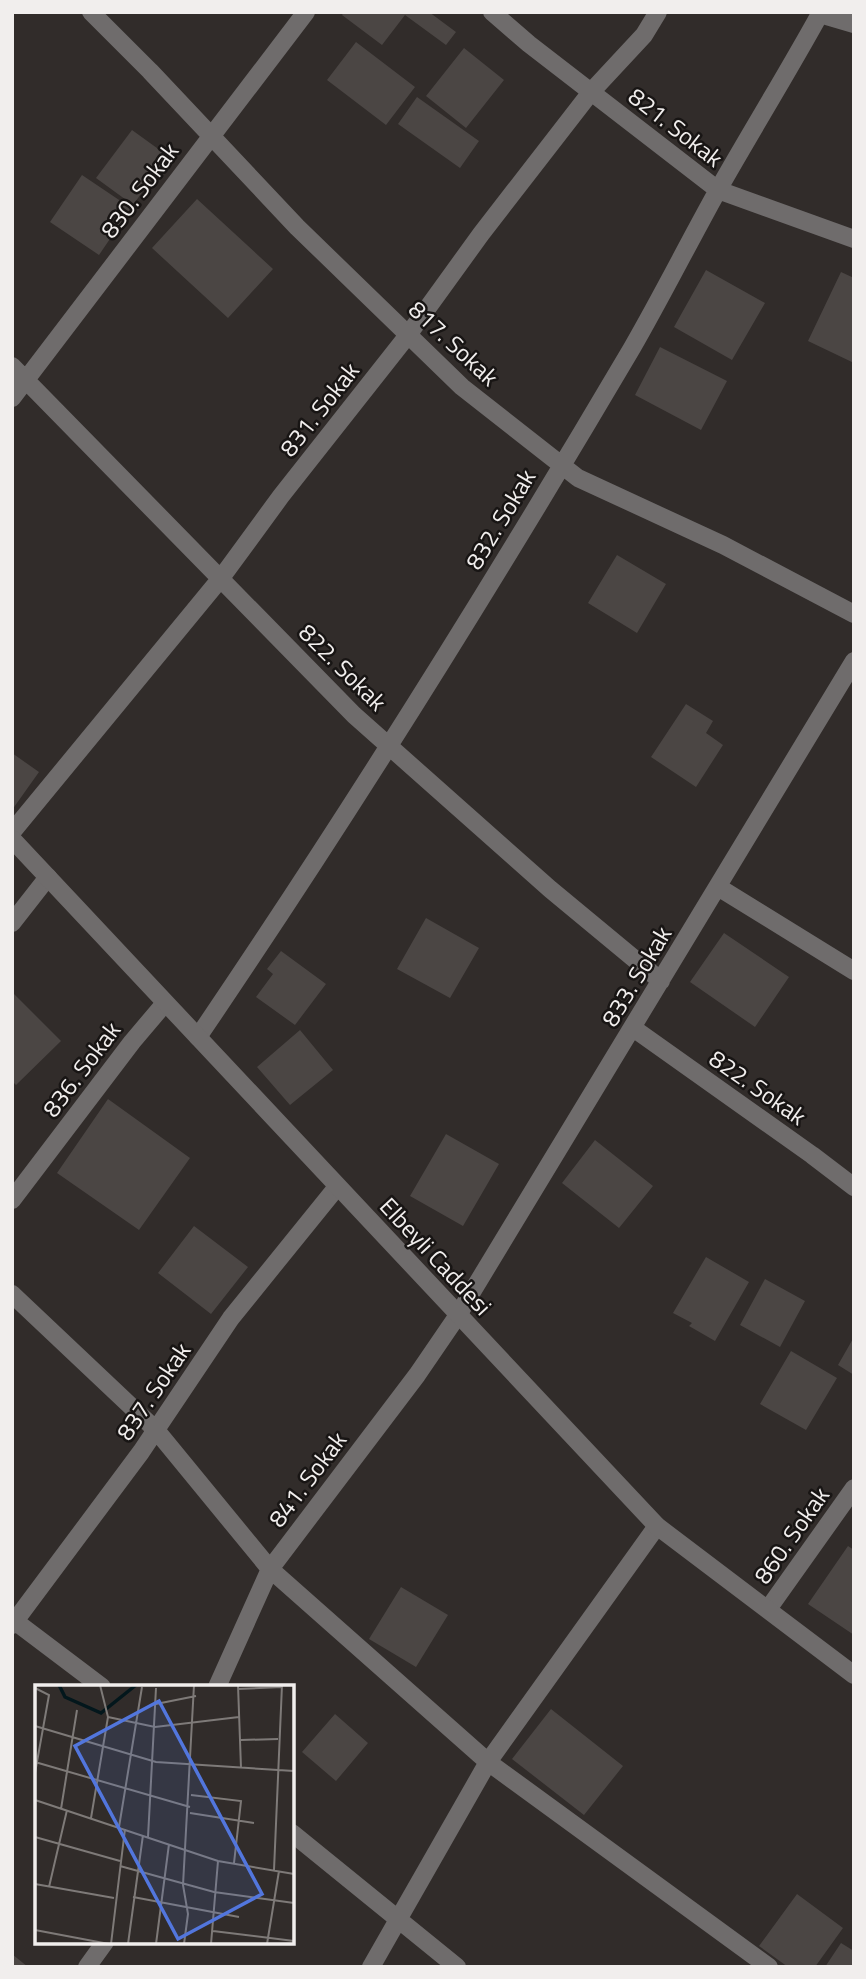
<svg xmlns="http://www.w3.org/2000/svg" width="866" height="1979" viewBox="0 0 866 1979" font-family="'Titillium Web',sans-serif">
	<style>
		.building { fill: #4b4644 }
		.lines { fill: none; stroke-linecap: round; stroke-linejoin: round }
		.minor { stroke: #6f6c6c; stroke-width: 18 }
		.tertiary { stroke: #6f6c6c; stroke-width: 18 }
		.labels { text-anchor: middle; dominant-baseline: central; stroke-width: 5; stroke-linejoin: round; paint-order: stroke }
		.street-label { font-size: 24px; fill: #f1eeed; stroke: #181514 }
		.inset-river { fill: none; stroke: #03171c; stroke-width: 3.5 }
		.inset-road { fill: none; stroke: #7e7a78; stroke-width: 2 }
		.view { fill: #5276dd; fill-opacity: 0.15; stroke: #5276dd; stroke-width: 3.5 }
		.inset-edge { fill: none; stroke: #f1eeed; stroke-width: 3.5 }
	</style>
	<rect width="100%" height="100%" fill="#312c2a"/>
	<path class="building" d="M344,12h85l27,20 -10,13 -41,-30 -23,30 -40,-30z
		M356,42l59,45 -29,38 -59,-45z
		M464,48l40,32 -38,48 -40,-32z
		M417,97l62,44 -19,27 -62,-44z
		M132,130l36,26 -35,49 -37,-27z
		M82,175l49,33 -32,47 -49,-33z
		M197,199l76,70 -45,49 -76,-70z
		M706,270l59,33 -33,57 -58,-33z
		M841,272l13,6v85l-46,-22z
		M660,347l67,34 -26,49 -66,-35z
		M617,555l49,29 -29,49 -49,-30z
		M686,704l27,17 -7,12 17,12 -27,42 -45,-30z
		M12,753l27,19 -27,38z
		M426,918l53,30 -29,50 -53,-29z
		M724,933l65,44 -34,50 -65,-45z
		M281,951l45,33 -31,41 -39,-28 17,-23 -6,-5z
		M12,992l49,49 -45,44 -4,-4z
		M300,1030l33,40 -43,35 -33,-38z
		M108,1099l82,59 -51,72 -82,-57z
		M446,1134l53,30 -36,62 -53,-30z
		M595,1140l58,46 -34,42 -57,-45z
		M194,1226l54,41 -37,47 -53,-41z
		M706,1257l43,25 -34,59 -26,-15 3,-3 -19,-10z
		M765,1279l40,22 -25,46 -40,-22z
		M854,1337v38l-16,-10z
		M791,1351l46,27 -31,52 -46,-26z
		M848,1546l6,4v85l-46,-31z
		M401,1587l47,28 -32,52 -47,-28z
		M551,1709l72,57 -39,49 -72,-56z
		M335,1714l33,29 -32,38 -34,-29z
		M797,1894l46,34 -28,39h-27l-29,-21z
		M841,1943l13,8v16h-29z
		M12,1954l16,13h-16z"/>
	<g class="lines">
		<path class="minor" d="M91,12l59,59 147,156 165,160 116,91 145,67 131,69
			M492,12l37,32 189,146 136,49
			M820,14l34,10
			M12,366l342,349 196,174 111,92
			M12,398l294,-386
			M12,832l209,-254 60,-82 127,-161 73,-101 110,-142 53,-57 14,-23
			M718,887l136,84
			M12,923l36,-46
			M633,1028l179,127 42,32
			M198,1037c152,-224 296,-455 434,-689 30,-52 57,-106 86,-158 34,-60 70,-118 103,-178
			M12,1200l120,-158 33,-39
			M12,1294l144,136 114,139 218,193 281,205
			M768,1609l86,-121
			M12,1619l90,68
			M12,1625l129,-173 90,-134 106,-131
			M217,1687l53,-118 147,-194 41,-60 396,-654
			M292,1833l165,134
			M87,1967l18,-25
			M371,1967l117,-205 169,-236"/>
		<path class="tertiary" d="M12,839l645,687 197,149"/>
	</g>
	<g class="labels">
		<g class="street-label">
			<text transform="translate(676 127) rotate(38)">821. Sokak</text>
			<text transform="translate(139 190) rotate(-53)">830. Sokak</text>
			<text transform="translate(454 343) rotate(43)">817. Sokak</text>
			<text transform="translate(319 409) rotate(-52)">831. Sokak</text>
			<text transform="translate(500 519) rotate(-59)">832. Sokak</text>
			<text transform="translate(343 667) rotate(45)">822. Sokak</text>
			<text transform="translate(636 976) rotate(-59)">833. Sokak</text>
			<text transform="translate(81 1069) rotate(-53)">836. Sokak</text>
			<text transform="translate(758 1087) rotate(35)">822. Sokak</text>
			<text transform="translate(436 1256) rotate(47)">Elbeyli Caddesi</text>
			<text transform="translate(153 1391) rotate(-56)">837. Sokak</text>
			<text transform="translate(307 1479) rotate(-53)">841. Sokak</text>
			<text transform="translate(791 1535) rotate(-55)">860. Sokak</text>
		</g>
	</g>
	<g transform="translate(35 1685)">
		<rect width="259" height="259" fill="#312c2a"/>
		<path class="inset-river" d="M24,0l6,12 36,16 35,-28"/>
		<path class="inset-road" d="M203,0l3,83M0,3l14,7 -14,78M203,4l44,-2M121,19l40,-8M73,32l47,10 84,-10M0,41l121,36 138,9M206,55l37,-1M0,77l155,45M156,110l50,6 -7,62M0,115l183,61 76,13M26,124l16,-99M155,128l64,10M56,133l17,-101 -8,-32M84,142l23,-140M0,152l85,24M113,152l8,-149M85,181l94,26 80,11M239,185l8,-185M0,199l79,14M14,202l18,-77M98,212l106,20M0,245l74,14M178,246l81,10M76,259l14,-115M93,259l15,-109M121,259l13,-100M149,259l4,-30 -5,-29 11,-200M176,259l7,-83M232,259l12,-73"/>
		<path class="view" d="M124,16l103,193 -84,45 -103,-193z"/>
		<rect width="259" height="259" class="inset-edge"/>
	</g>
	<rect width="866" height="1979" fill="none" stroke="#f1eeed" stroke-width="28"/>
</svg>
